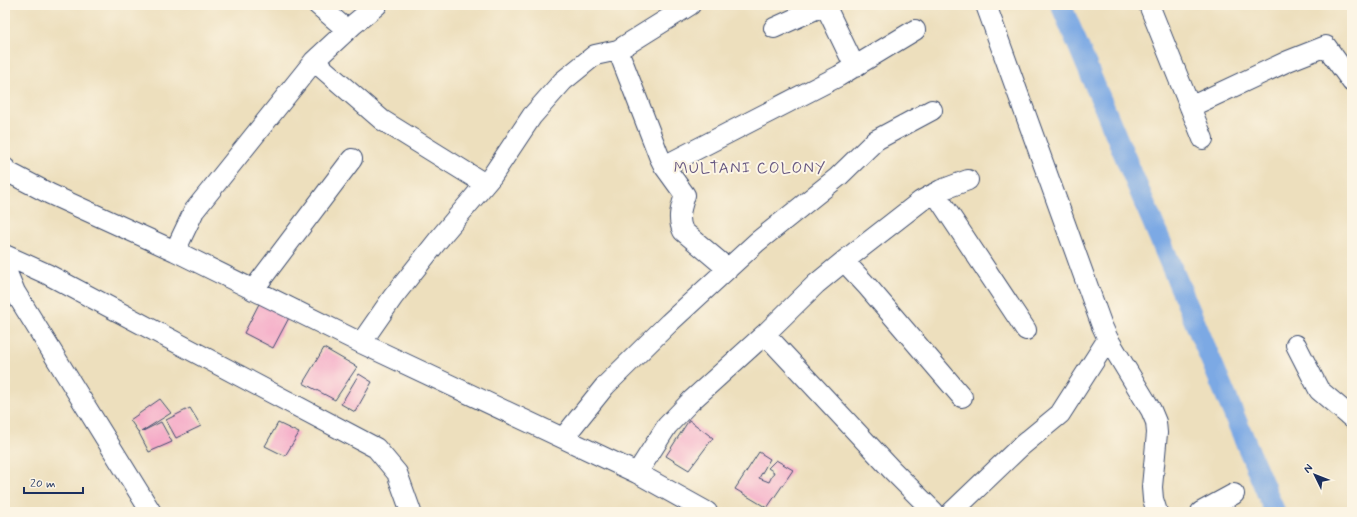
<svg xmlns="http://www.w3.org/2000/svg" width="1357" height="517" viewBox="0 0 1357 517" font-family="Mynerve,sans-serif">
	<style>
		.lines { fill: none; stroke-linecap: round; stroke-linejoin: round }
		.canal { stroke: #7ba9e4; stroke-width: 21 }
		.building { fill: #f4a4c5 }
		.minor-casing { stroke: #3a496c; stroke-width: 22 }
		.minor { stroke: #fff; stroke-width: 20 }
		.labels { text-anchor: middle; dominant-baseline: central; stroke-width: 4; stroke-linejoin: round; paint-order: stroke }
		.neighbourhood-label { font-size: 16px; letter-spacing: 1px; fill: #675882; stroke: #fcf5e5 }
	</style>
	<rect width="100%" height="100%" fill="#fcf5e5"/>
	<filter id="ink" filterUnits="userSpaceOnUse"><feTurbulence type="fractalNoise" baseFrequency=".025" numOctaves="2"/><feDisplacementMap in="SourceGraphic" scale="8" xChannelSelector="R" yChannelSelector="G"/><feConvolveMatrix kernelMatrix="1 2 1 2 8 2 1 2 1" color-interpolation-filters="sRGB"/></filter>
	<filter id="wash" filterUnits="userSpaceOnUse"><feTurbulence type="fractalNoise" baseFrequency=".012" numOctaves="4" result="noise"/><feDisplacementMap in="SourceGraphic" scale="16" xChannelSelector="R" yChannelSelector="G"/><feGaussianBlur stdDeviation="0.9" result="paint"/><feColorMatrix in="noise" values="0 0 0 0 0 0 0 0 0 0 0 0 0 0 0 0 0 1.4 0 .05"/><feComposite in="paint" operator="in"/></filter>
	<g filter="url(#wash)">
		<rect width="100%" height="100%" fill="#eddfbd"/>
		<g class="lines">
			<path class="canal" d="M1061,5l214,507"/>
		</g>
		<g id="blocks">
			<path class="building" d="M262,298l29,16 -18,34 -29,-15z
				M324,348l33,19 -22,33 -32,-17z
				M359,374l13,8 -17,30 -14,-8z
				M160,399l11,14 -30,19 20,-10 11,20 -23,10 -10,-19 -9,-13z
				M190,408l11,18 -25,12 -10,-18z
				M689,420l24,18 -24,32 -23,-14z
				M278,423l21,10 -14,23 -20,-10z
				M759,452l11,7 -11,19 10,4 5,-10 -6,-4 8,-8 17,10 -26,38 -32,-19z"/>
		</g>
	</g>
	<g filter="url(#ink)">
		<use href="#blocks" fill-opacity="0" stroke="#3a496c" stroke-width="1"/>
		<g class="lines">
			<defs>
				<path id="minor" d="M318,5l29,25
					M825,5l30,62
					M986,5l116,321 6,13 43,71 5,12 1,11 -5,54 1,12 4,13
					M1149,5l54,134
					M774,28l51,-23
					M618,50l41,106 5,10 21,29c-4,13 -8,23 -2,36l45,38
					M314,61l68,59 103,64
					M1190,107l98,-46 38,-15 26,36
					M664,166l175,-90 76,-46
					M5,168l1,3 44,23 125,57 186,92 276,130 70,39
					M935,193l91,137
					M175,251l19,-40 120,-150 40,-37 23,-19
					M5,255l42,19 329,174 21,25 14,39
					M844,261l24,26 94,110
					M5,268l10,24 136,220
					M253,290l99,-131
					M765,334l127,136 42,42
					M361,343l32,-46 50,-63 49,-58 40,-60 31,-35 32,-26 23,-5 72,-45
					M1296,345l23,45 33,28
					M564,437l41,-51 64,-63 88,-81 81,-65 38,-37 56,-30
					M637,473l30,-47 24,-25 74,-67 51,-50 28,-23 77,-60 20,-11 27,-10
					M952,512l68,-65 40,-33 48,-75
					M1201,512l33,-18"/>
			</defs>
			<use href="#minor" class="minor-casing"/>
			<use href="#minor" class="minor"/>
		</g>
	</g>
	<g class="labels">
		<g class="neighbourhood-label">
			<text x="750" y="168">MULTANI COLONY</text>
		</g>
	</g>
	<rect width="1357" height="517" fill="none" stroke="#fcf5e5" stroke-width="20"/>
	<g transform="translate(1315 475) rotate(313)" stroke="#fcf5e5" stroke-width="3" paint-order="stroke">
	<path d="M0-3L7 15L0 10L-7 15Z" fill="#1b2f5e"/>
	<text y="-6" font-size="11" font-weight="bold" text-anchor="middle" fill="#1b2f5e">N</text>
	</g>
	<path d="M24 487v6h59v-6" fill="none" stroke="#1b2f5e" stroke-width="2"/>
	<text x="30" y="487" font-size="12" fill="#1b2f5e" stroke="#fcf5e5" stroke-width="3" paint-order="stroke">20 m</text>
</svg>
